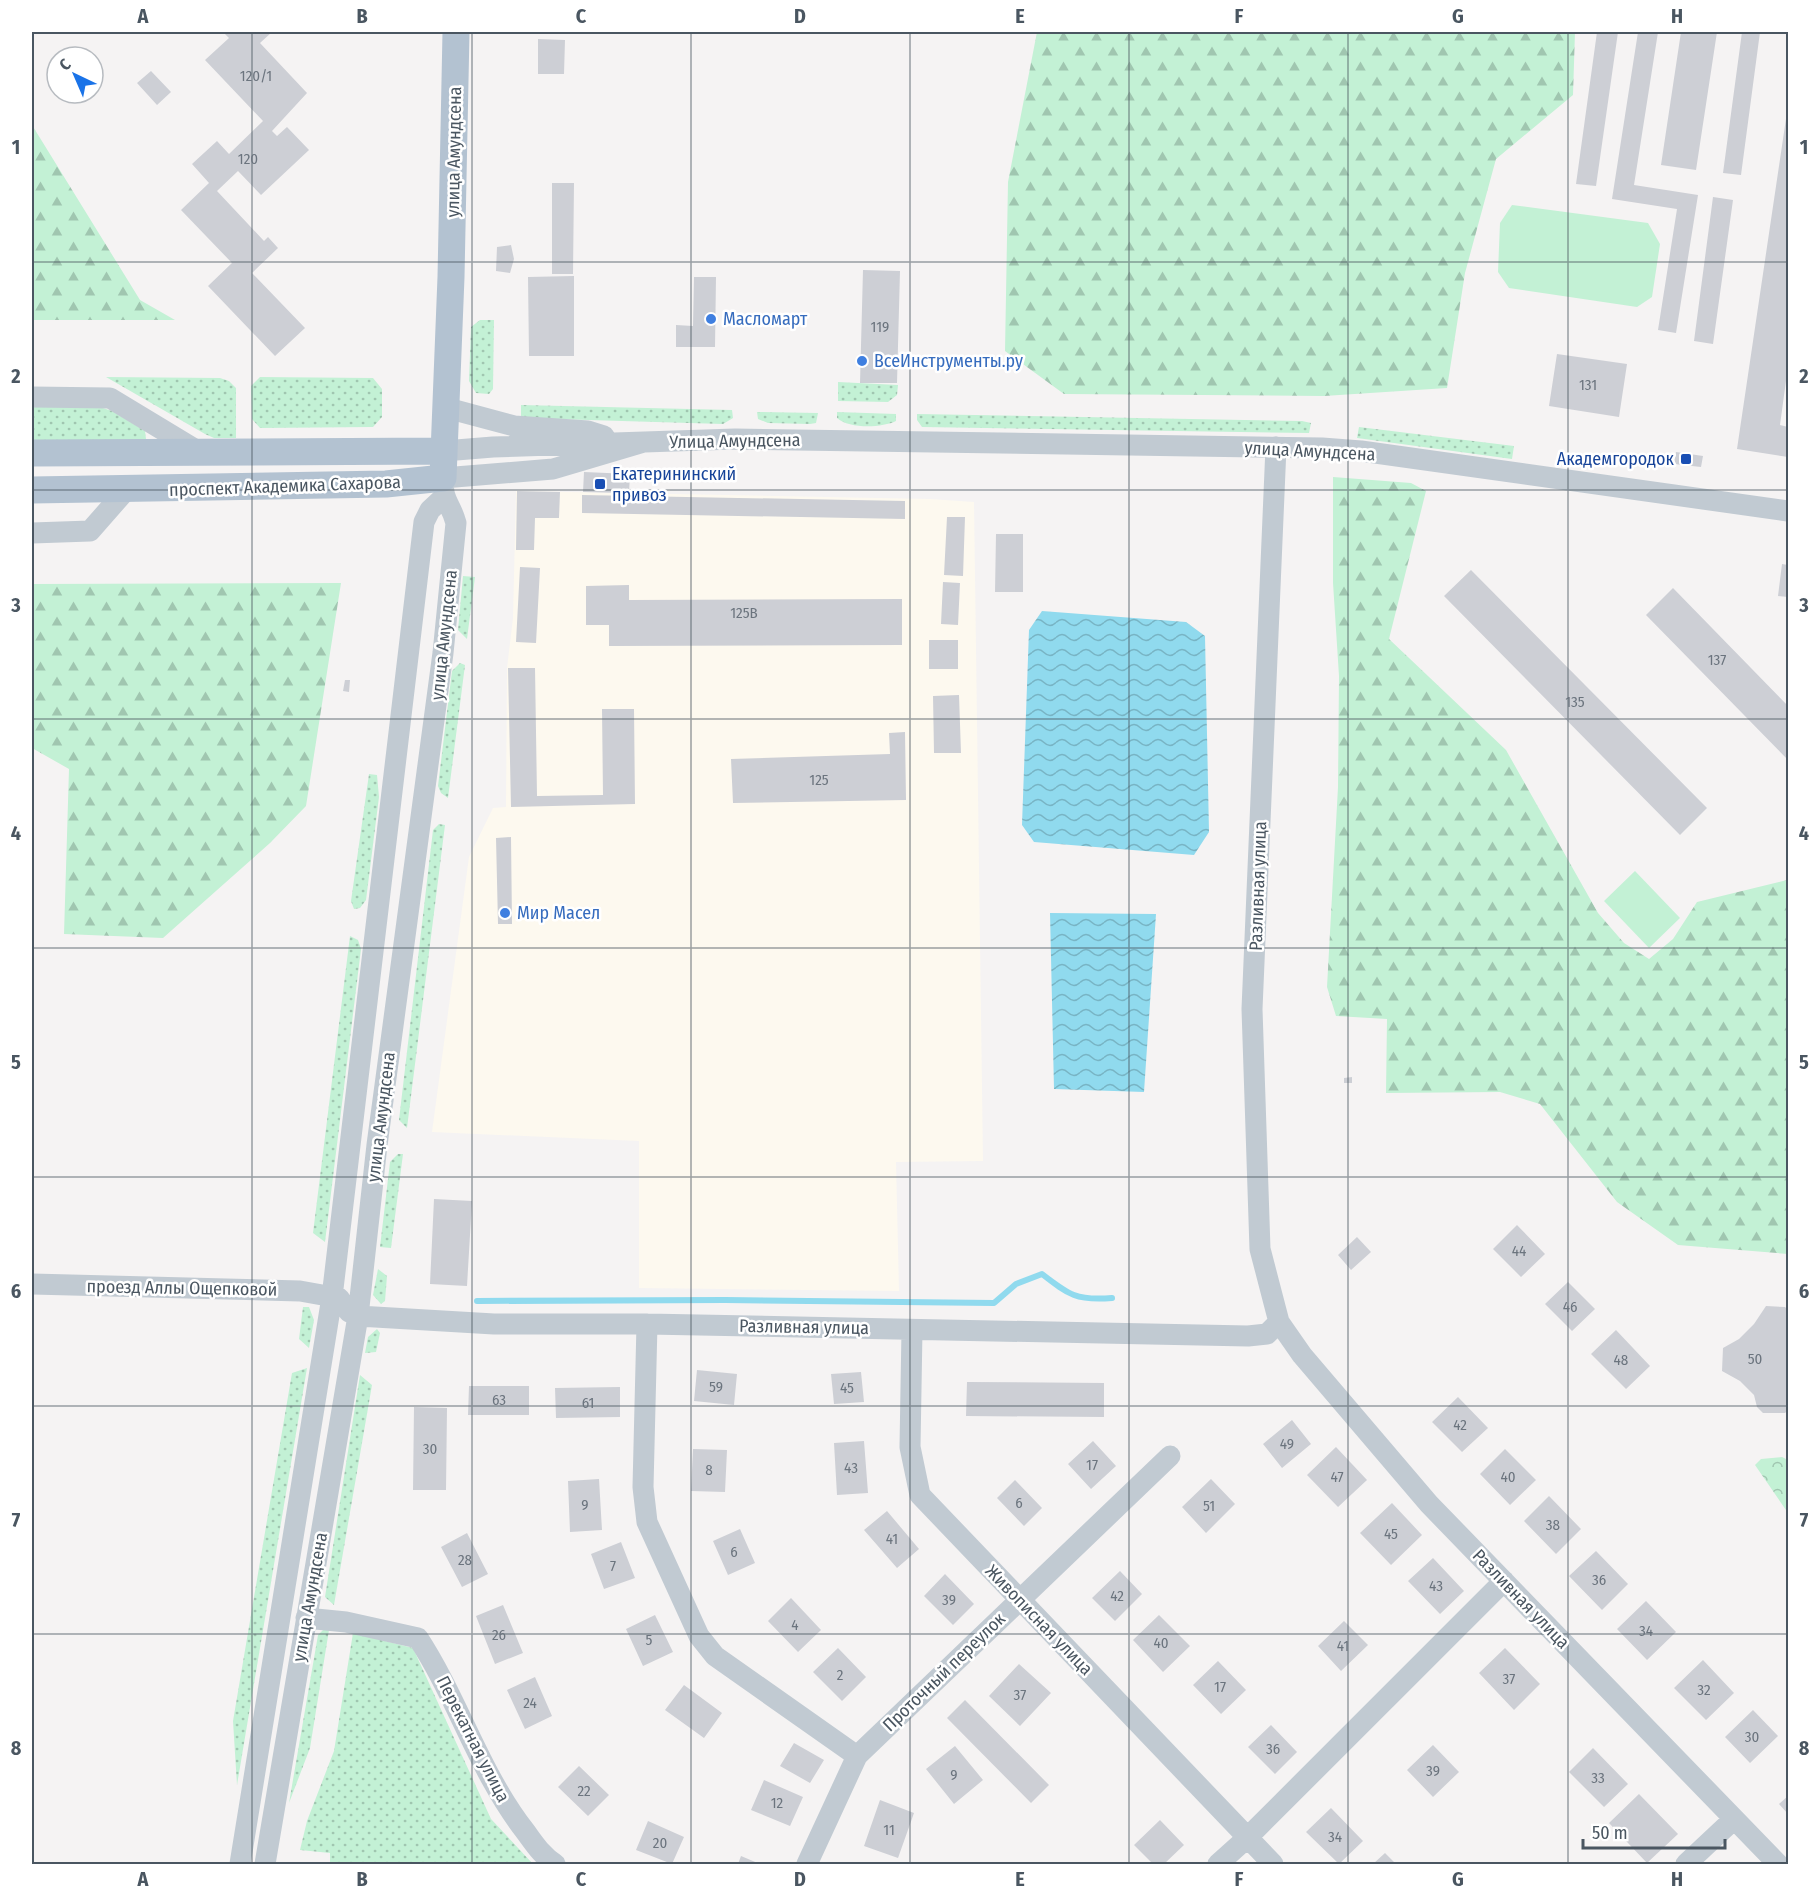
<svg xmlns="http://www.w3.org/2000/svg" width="1820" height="1896" viewBox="0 0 1820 1896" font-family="'Fira Sans Condensed',sans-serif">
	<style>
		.commercial { fill: #fdf9ef }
		.grass { fill: url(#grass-dots) }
		.forest { fill: url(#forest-firs) }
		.park { fill: url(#park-crowns) }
		.garden { fill: #c3f1d5 }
		.water { fill: url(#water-waves) }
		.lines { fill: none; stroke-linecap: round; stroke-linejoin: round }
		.stream { stroke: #90daee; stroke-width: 6 }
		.building { fill: #cdcfd5 }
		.minor { stroke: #c1cad2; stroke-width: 21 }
		.major { stroke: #b3c2d1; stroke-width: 27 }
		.grid { fill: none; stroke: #4a5661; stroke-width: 1.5; stroke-opacity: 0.55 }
		.shop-dot { fill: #3f7fe0; stroke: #fff; stroke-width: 2 }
		.transit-dot { fill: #1a4fb4; stroke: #fff; stroke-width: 2 }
		.labels { text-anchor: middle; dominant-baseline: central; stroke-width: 5; stroke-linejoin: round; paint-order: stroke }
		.number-label { font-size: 15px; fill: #6b747e }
		.street-label { font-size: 18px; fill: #4a5661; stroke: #fff }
		.shop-label { font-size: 18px; fill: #366cbe; stroke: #fff; text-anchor: start }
		.transit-label { font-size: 18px; fill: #164399; stroke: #fff; text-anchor: end }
		.neatline { fill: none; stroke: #4a5661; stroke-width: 2 }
		.grid-label { font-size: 20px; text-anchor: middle; font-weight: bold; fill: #4a5661 }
	</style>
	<defs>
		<pattern id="grass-dots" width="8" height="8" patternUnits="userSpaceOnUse" patternTransform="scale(1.5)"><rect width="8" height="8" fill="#c3f1d5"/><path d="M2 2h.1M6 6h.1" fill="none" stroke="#a0c6b0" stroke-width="1.8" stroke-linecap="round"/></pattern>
		<pattern id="forest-firs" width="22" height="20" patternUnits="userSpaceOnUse" patternTransform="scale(1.5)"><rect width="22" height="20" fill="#c3f1d5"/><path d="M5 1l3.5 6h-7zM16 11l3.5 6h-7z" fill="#a0c6b0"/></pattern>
		<pattern id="park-crowns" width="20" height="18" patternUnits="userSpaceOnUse" patternTransform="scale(1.5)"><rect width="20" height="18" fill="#c3f1d5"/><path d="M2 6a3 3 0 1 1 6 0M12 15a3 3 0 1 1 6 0" fill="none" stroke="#a0c6b0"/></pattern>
		<pattern id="water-waves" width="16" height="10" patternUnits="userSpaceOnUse" patternTransform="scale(1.5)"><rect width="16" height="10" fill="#90daee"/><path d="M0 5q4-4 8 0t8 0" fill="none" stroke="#78b4c4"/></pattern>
	</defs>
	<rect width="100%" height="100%" fill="#f5f3f3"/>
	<path class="commercial" d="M516,491l414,8 44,3 9,659 -87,1 3,129 -260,-3v-147l-207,-9 37,-275 24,-49 13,-1 1,-139 6,-50z"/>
	<path class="grass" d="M480,320h14l-1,69 -4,5 -13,-1 -7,-12 2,-54z
		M106,377l114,1 9,3 7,7v50h-22l-9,-4z
		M260,377l113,1 9,11v28l-9,10 -113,1 -8,-9 -1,-33z
		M838,382l60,3 -1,10 -9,7 -50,-1z
		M521,405l211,5 1,8 -10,6 -202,-6z
		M32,406l68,1 12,4 33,20 1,8 -4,2 -110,-1z
		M757,412l61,1 -2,10 -6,1 -42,-1 -10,-4z
		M837,412l59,2v7c-14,7 -47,8 -59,-3z
		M917,414l385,7 9,2 -2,10 -387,-6 -5,-7z
		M1359,427l155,19 -2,13 -155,-21z
		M463,576l12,1 -8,62 -9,-9z
		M460,663l5,2 -17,133 -7,-5 -3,-7 14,-115z
		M369,774l8,1 2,22 -13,103 -6,8 -6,1 -3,-8z
		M439,824l6,1 -38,303 -8,-8 34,-290z
		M350,936l8,4 3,9 -36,293 -12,-9z
		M398,1154h5l-12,94 -11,-1 10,-85z
		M378,1269l9,7 -2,25 -4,3 -8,-9z
		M303,1307h6l5,13 -5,28 -10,-9z
		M377,1329l3,4 -4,19 -11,1 3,-16z
		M307,1368l-70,417 -4,-64 59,-348z
		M360,1375l12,10 -38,220 -9,-8z
		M323,1630h6l-19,118 -21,55 29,-168z
		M353,1633l60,15 78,171 42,45h-203v-11l-30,-3 7,-29 27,-70z"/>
	<path class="forest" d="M1037,32h538l-2,63 -77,64 -31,114 -18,115 -123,8 -260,-2 -59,-43 3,-169z
		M32,125l108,175 35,20h-143z
		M1333,477l78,6 15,8 -37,148 117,111 92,163 26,30 25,16 24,-20 24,-37 90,-22 1,3v371l-110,-9 -61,-43 -77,-98 -40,-12 -114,1 1,-74 -51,-3 -9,-29 11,-200 1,-111 -6,-93z
		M341,583l-35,223 -36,37 -107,95 -99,-4 5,-165 -37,-21v-164z"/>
	<path class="park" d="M1782,1457l6,3v53l-33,-48 6,-6z"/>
	<path class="garden" d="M1512,205l136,18 12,21 -8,53 -15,10 -128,-19 -11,-16 2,-49z
		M1635,871l45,47 -31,30 -45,-47z"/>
	<path class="water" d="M1042,611l144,11 19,14 4,196 -15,23 -160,-13 -12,-17 7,-195z
		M1050,913l106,1 -12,178 -90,-3z"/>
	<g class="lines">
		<path class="stream" d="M477,1301l248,-1 269,3 22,-19 26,-10c27,21 35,27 70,24"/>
	</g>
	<path class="building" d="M223,32h49l-12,11 47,50 -35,38 5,5 10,-9 22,23 -48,45 -23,-24 -21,20 47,50 4,-4 10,11 -26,25 53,55 -30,28 -67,-70 24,-23 -51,-53 28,-27 -17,-19 25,-23 12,13 34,-33 -58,-61 24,-22z
		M1597,32h21l-22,154 -20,-2z
		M1638,32h20l-24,153 64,10 -22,138 -18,-3 19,-121 -65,-10z
		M1681,32h36l-21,138 -35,-5z
		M1742,32h18l-19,143 -18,-2z
		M538,39l27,1 -1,34h-26z
		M151,71l20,21 -14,13 -20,-22z
		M1787,112l1,254 -8,59 8,2v30l-51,-8z
		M552,183h22l-1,91h-21z
		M1713,197l20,3 -20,144 -19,-3z
		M511,245l3,14 -4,14 -14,-2 1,-24z
		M863,270l37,1 -3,112h-37z
		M574,276v80h-45l-1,-79z
		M694,277h22l-1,70h-39v-22l17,1z
		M1557,354l70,10 -8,53 -70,-11z
		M1676,452l27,4 -2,11 -27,-3z
		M584,472l46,2 -1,19 -46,-1z
		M517,491l43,1 -1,26h-24l-1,32h-18z
		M582,495l323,6v18l-323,-6z
		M947,517h18l-2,59 -19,-1z
		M996,534h27v58h-28z
		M1782,564l6,1v32l-10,-1z
		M520,567l20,1 -4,75 -20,-1z
		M1471,570l236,238 -27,27 -236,-239z
		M943,582l17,1 -2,42 -17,-1z
		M629,585v15l273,-1v46l-293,1v-21h-23v-39z
		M1673,588l115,118v54l-142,-145z
		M929,640h29v29h-29z
		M508,668h27l2,128 66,-1 -1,-86h32l1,95 -124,3z
		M345,680h5l-1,12 -6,-1z
		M959,695l2,58h-27l-1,-57z
		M905,732l1,68 -173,3 -2,-44 159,-5 -1,-21z
		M511,837l1,87h-14l-2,-86z
		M1352,1077v6h-8v-5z
		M434,1199l38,2 -5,85 -37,-2z
		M1517,1225l28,29 -24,23 -28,-28z
		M1357,1237l14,15 -20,18 -13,-15z
		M1568,1282l27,27 -23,22 -27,-27z
		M1766,1306l19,1 3,3v100l-3,3h-22l-6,-6 -3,-12 -14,-14 -18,-10 1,-23 16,-9 15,-15z
		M1616,1330l34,36 -24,23 -35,-35z
		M697,1370l40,4 -3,31 -40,-4z
		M861,1372l3,30 -30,2 -3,-30z
		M967,1382l137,1v34l-138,-1z
		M469,1386h60v29h-61z
		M620,1387v30l-64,1 -1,-30z
		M1458,1397l30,31 -26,24 -30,-30z
		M414,1407l33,1 -1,82h-33z
		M1292,1420l19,24 -29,24 -19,-24z
		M864,1441l4,52 -31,2 -3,-52z
		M1093,1441l23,25 -25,23 -23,-25z
		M1336,1447l31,33 -29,27 -31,-32z
		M693,1449l34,1 -2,42 -34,-1z
		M1505,1449l31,31 -26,25 -30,-31z
		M599,1479l3,51 -32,2 -2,-51z
		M1211,1479l24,25 -29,29 -24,-26z
		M1015,1480l27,28 -18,18 -27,-28z
		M1549,1496l32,33 -25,25 -32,-33z
		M1392,1503l30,32 -31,30 -31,-32z
		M887,1511l32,38 -22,19 -33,-38z
		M740,1529l15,34 -27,12 -15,-34z
		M467,1533l21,41 -26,13 -21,-40z
		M621,1542l14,36 -31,11 -13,-35z
		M1596,1551l32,33 -26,26 -33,-34z
		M1433,1558l31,33 -24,23 -32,-33z
		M1120,1571l22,23 -27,27 -23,-23z
		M945,1574l29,30 -21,21 -29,-29z
		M791,1598l30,32 -23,22 -30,-31z
		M1646,1601l30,31 -29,28 -30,-31z
		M503,1605l20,48 -28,11 -19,-48z
		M655,1615l18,37 -30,14 -17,-37z
		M1159,1615l31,31 -27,26 -30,-32z
		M1344,1621l24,24 -27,26 -23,-25z
		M838,1648l28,29 -24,24 -29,-29z
		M1505,1648l35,36 -26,26 -35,-37z
		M1703,1660l31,33 -28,27 -32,-32z
		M1218,1661l28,29 -25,24 -28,-29z
		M1019,1664l32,29 -31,33 -31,-30z
		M535,1677l17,39 -27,13 -18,-39z
		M684,1685l38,28 -18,25 -39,-28z
		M965,1700l84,85 -18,18 -84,-85z
		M1753,1710l25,26 -28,27 -25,-26z
		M1271,1725l26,27 -22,22 -27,-27z
		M794,1743l30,17 -14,23 -30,-17z
		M1433,1745l26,27 -26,25 -26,-27z
		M955,1746l28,34 -29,24 -28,-35z
		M1593,1748l35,36 -24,23 -35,-35z
		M579,1766l30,29 -21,21 -30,-29z
		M764,1780l39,17 -13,29 -39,-16z
		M1639,1794l39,40 -31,29 -38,-40z
		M1788,1796v18l-9,-10z
		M880,1800l34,13 -16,45 -34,-12z
		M1331,1808l32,33 -24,23 -33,-32z
		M1160,1820l24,25 -20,19h-11l-19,-19z
		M648,1821l36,16 -12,27 -36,-14z
		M1385,1853l11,11h-23z
		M741,1856l19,8h-22z"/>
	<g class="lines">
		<path class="minor" d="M32,397l78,1 91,55
			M447,408l67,18 74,5 16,5
			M1276,447l-24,562 8,240 19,73 23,33 127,149 349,360
			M444,451l49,-4 242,-8 587,9 39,3 427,60
			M32,533l58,-2 36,-41
			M32,1284l268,7 39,7 10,14 9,4 136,8h153l601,12 19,-2 12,-12
			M647,1324l-4,163 4,35 52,114 16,20 142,100
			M912,1330l-2,117 10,48 353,369
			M306,1618l40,4 72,16c40,61 61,134 107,193 9,12 17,25 30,33
			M240,1864l92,-567 92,-775 6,-12 13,-12
			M265,1864l93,-548 19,-171 66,-492 13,-130c-6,-22 -13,-19 -13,-45l110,-9 91,-27
			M807,1864l50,-108 313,-300
			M1218,1864l29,-26 257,-257
			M1686,1864l48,-45"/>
		<path class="major" d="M32,453l412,-2
			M32,490l354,-6 57,-6 8,-201 5,-245"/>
	</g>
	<path class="grid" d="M252,32v1832M472,32v1832M691,32v1832M910,32v1832M1129,32v1832M1348,32v1832M1568,32v1832M32,262h1756M32,490h1756M32,719h1756M32,948h1756M32,1177h1756M32,1406h1756M32,1634h1756"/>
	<g class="shop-dot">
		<circle cx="711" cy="319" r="6"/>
		<circle cx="862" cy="361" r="6"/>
		<circle cx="505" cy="913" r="6"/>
	</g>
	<g class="transit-dot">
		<rect x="1680" y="453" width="12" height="12" rx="3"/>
		<rect x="594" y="478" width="12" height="12" rx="3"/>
	</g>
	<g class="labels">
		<g class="number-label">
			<text x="256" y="76">120/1</text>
			<text x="248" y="159">120</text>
			<text x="880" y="327">119</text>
			<text x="1588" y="385">131</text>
			<text x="744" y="613">125В</text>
			<text x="1717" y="660">137</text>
			<text x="1575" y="702">135</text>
			<text x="819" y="780">125</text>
			<text x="1519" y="1251">44</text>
			<text x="1570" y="1307">46</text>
			<text x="1755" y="1359">50</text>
			<text x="1621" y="1360">48</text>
			<text x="716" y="1387">59</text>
			<text x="847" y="1388">45</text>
			<text x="499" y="1400">63</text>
			<text x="588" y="1403">61</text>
			<text x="1460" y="1425">42</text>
			<text x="1287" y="1444">49</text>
			<text x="430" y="1449">30</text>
			<text x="1092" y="1465">17</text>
			<text x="851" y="1468">43</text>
			<text x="709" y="1470">8</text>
			<text x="1337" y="1477">47</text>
			<text x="1508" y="1477">40</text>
			<text x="1019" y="1503">6</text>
			<text x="585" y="1505">9</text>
			<text x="1209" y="1506">51</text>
			<text x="1553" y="1525">38</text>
			<text x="1391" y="1534">45</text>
			<text x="892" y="1539">41</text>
			<text x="734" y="1552">6</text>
			<text x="465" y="1560">28</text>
			<text x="613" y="1566">7</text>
			<text x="1599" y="1580">36</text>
			<text x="1436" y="1586">43</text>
			<text x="1117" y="1596">42</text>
			<text x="949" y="1600">39</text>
			<text x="795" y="1625">4</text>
			<text x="1646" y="1631">34</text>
			<text x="499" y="1635">26</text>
			<text x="649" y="1640">5</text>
			<text x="1161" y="1643">40</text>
			<text x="1343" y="1646">41</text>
			<text x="840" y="1675">2</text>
			<text x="1509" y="1679">37</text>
			<text x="1220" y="1687">17</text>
			<text x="1704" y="1690">32</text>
			<text x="1020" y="1695">37</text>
			<text x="530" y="1703">24</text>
			<text x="1752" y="1737">30</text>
			<text x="1273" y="1749">36</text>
			<text x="1433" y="1771">39</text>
			<text x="954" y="1775">9</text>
			<text x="1598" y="1778">33</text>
			<text x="584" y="1791">22</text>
			<text x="777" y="1803">12</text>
			<text x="889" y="1830">11</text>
			<text x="1335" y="1837">34</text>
			<text x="660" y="1843">20</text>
		</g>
		<g class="street-label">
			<text transform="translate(454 152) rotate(-89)">улица Амундсена</text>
			<text transform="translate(735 441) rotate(-1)">Улица Амундсена</text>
			<text transform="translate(1310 451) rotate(3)">улица Амундсена</text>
			<text transform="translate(285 486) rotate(-2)">проспект Академика Сахарова</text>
			<text transform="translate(444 635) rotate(-84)">улица Амундсена</text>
			<text transform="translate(1258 886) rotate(-88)">Разливная улица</text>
			<text transform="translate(381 1117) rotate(-83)">улица Амундсена</text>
			<text transform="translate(182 1288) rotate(1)">проезд Аллы Ощепковой</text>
			<text transform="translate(804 1327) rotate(1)">Разливная улица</text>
			<text transform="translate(310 1597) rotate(-80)">улица Амундсена</text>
			<text transform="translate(1521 1599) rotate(46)">Разливная улица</text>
			<text transform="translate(1039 1620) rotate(46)">Живописная улица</text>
			<text transform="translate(944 1672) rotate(-44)">Проточный переулок</text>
			<text transform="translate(473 1739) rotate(63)">Перекатная улица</text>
		</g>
		<g class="shop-label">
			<text x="723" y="319">Масломарт</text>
			<text x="874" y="361">ВсеИнструменты.ру</text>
			<text x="517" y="913">Мир Масел</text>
		</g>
		<g class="transit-label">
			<text x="1674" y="459">Академгородок</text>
			<text x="612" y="474" text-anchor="start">Екатерининский<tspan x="612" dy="21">привоз</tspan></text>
		</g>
	</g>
	<rect width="1820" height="1896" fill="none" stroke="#ffffff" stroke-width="66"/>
	<g transform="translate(75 75) rotate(316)"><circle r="28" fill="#ffffff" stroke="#b7bbc0" stroke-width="1.5"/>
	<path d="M0-4.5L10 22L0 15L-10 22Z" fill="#1a73e8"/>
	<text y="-9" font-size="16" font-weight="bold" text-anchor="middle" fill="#4a5661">С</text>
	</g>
	<path d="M1583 1839v9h142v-9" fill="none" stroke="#4a5661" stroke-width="3"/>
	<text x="1592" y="1839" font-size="18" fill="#4a5661" stroke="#ffffff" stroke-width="4.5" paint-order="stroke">50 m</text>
	<rect x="33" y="33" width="1754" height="1830" class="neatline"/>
	<g class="grid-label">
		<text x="143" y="23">A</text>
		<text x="362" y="23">B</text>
		<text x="581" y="23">C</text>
		<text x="800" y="23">D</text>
		<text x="1020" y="23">E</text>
		<text x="1239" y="23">F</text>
		<text x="1458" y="23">G</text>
		<text x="1677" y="23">H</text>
		<text x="16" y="154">1</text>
		<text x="1804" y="154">1</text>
		<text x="16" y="383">2</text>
		<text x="1804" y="383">2</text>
		<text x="16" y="612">3</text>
		<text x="1804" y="612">3</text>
		<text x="16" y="840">4</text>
		<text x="1804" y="840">4</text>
		<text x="16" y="1069">5</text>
		<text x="1804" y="1069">5</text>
		<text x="16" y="1298">6</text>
		<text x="1804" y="1298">6</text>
		<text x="16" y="1527">7</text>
		<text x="1804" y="1527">7</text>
		<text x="16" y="1755">8</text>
		<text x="1804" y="1755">8</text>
		<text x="143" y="1886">A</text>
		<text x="362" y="1886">B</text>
		<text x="581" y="1886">C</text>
		<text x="800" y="1886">D</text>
		<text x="1020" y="1886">E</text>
		<text x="1239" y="1886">F</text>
		<text x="1458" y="1886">G</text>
		<text x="1677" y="1886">H</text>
	</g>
</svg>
